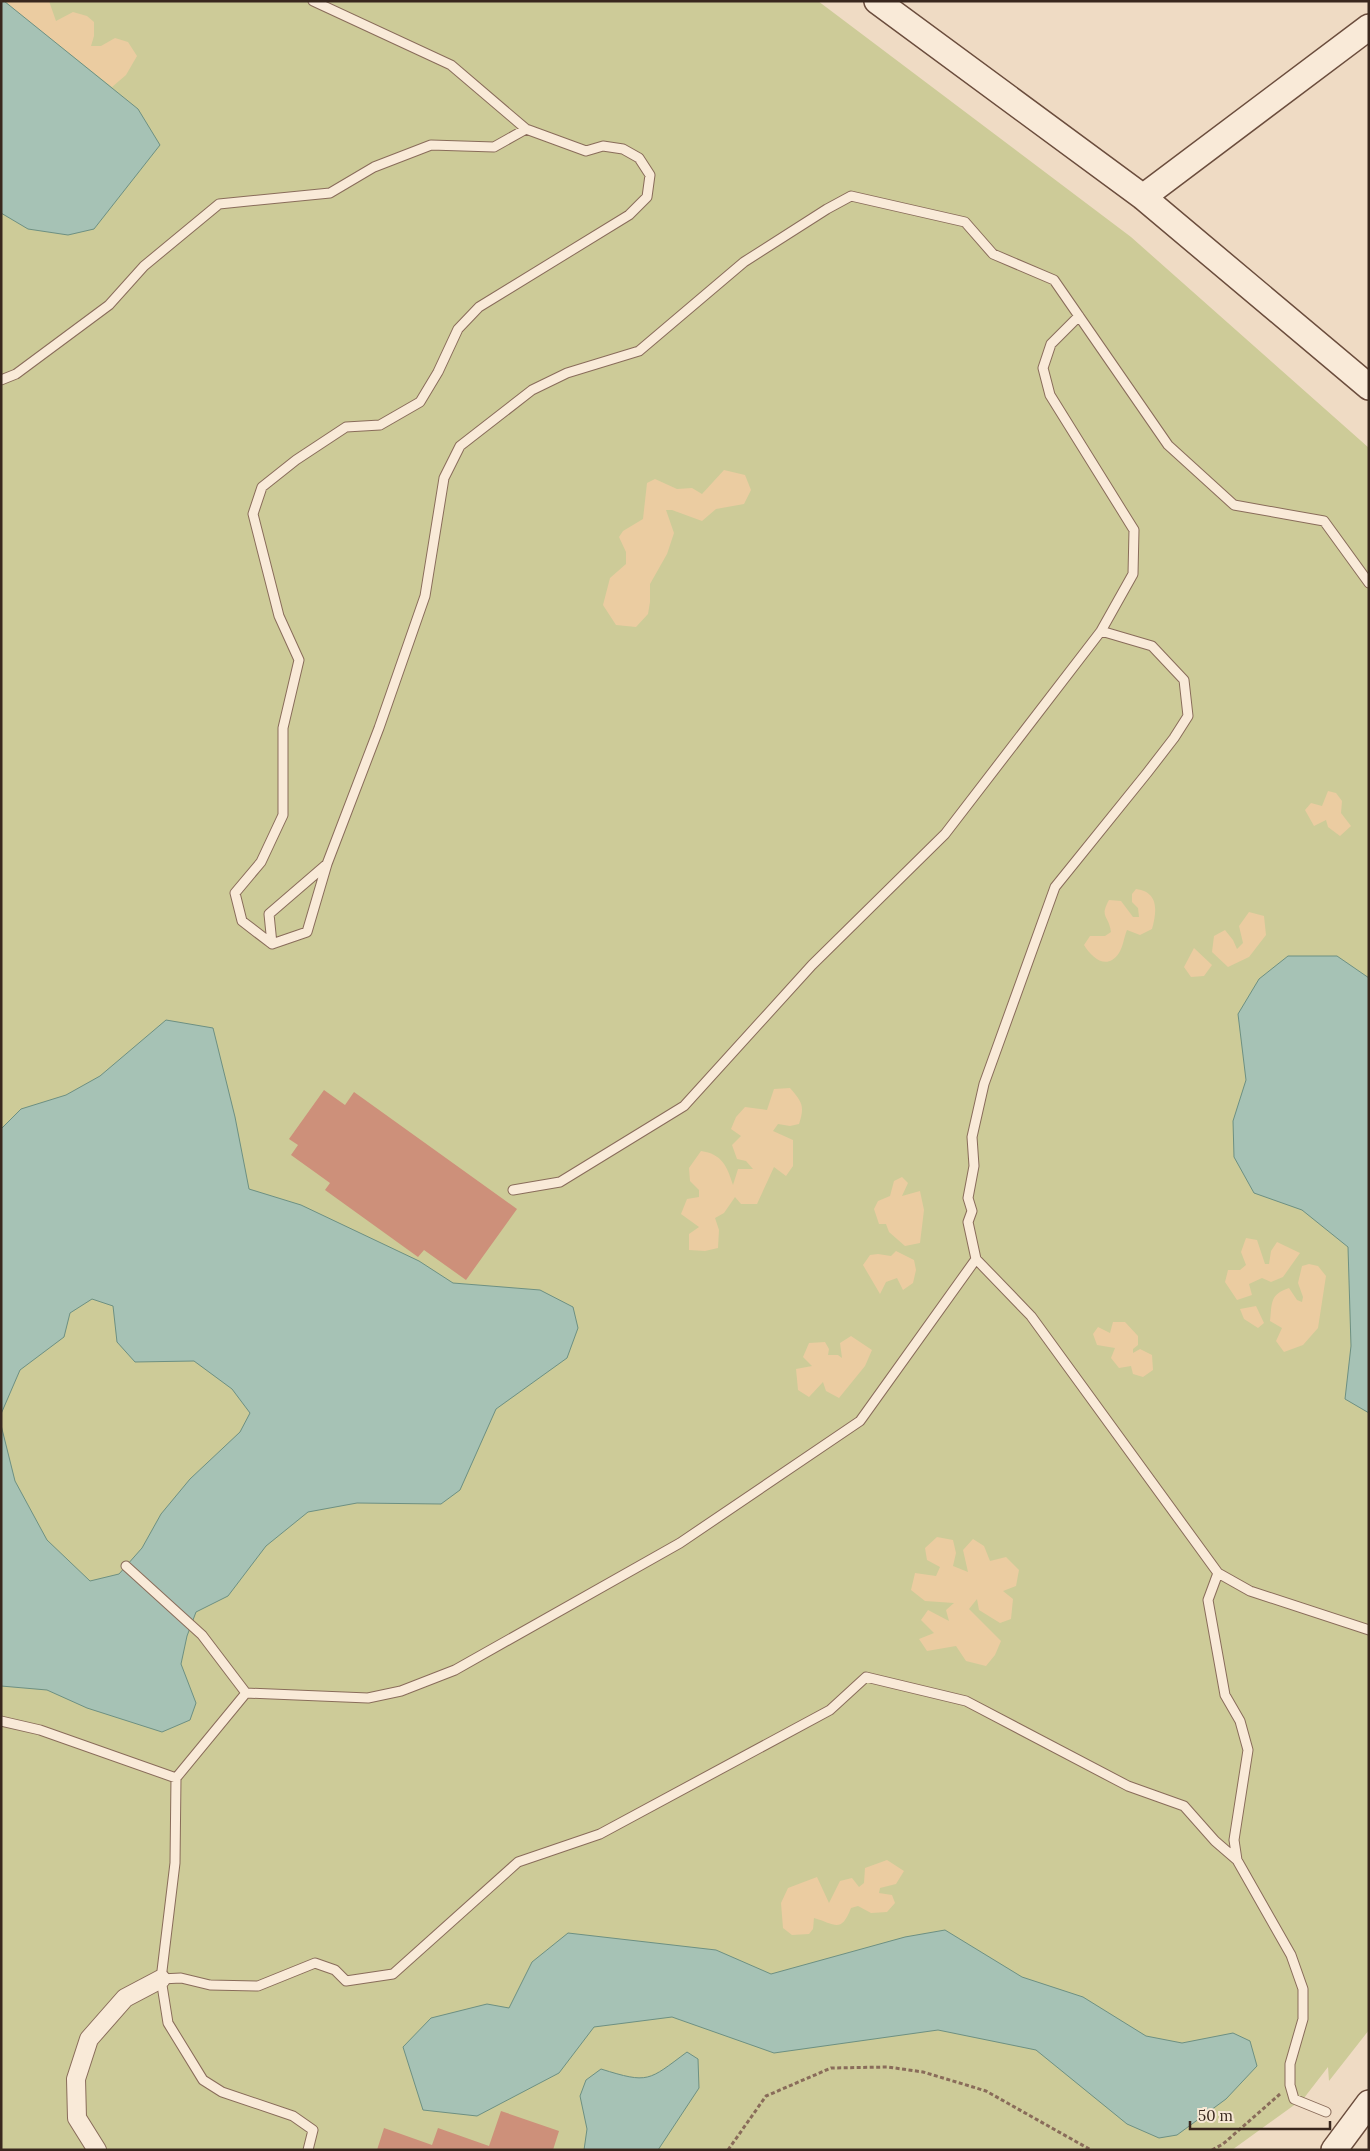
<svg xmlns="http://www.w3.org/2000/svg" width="1370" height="2151" viewBox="0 0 1370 2151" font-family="Lora,serif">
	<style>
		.green { fill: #cdcb98 }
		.sand { fill: #ebcca1 }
		.water { fill: #a6c2b5; stroke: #6d9082 }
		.building { fill: #cd907a }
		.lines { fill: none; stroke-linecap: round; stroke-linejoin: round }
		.lane-casing { stroke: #896c5a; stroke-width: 11 }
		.street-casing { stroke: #896c5a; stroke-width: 20 }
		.secondary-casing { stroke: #6b4d3d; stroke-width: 28 }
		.path { stroke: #896c5a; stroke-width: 3; stroke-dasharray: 4 2.5; stroke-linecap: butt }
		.lane { stroke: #f9ead8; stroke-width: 9 }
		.street { stroke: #f9ead8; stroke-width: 18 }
		.secondary { stroke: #f9ead8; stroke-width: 25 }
	</style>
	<rect width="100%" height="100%" fill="#efdbc4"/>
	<path class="green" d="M1,1h817l313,236 238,211v1582l-40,51 -1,-14 -24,31 -72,52h-1231z"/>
	<path class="sand" d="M3,1h46l7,20 17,-9 14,4 7,6v14l-3,10h10l14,-8 13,4 9,14 -11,19 -14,12z
		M724,470l21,5 6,15 -7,14 -28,5 -14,12 -30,-11h-6l8,23 -7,21 -17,30v18l-2,12 -12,13 -20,-2 -13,-20 7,-27 16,-14v-12l-7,-15 4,-6 20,-12 4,-36 8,-4 22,10 15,-1 10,6z
		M1328,791l8,2 6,8 -1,12 10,13 -11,10 -12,-9 -2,-7 -12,6 -9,-16 6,-7 11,3z
		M1136,889c23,3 21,22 16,40l-12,6 -13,-5c-3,7 -4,17 -8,23 -12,18 -27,5 -35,-8l6,-9h15l6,-4c-2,-17 -12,-14 -2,-32l12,1 12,16h6l-1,-9 -6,-6v-8z
		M1249,912l15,4 2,19 -17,22 -21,10 -16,-15 2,-16 11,-6 8,10 4,9 6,-6 -4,-17z
		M1194,948l18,17 -8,11 -13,1 -7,-10z
		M790,1088c12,14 15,18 9,36l-9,2 -12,-2 -5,7 20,9v26l-7,10 -12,-9 -17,37h-16l-6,-7 -11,16 -9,5 4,12 -1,18 -13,3 -16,-1v-16l10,-7 -18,-13 6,-15 12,-2v-7l-9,-9 -1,-13 12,-17c21,3 26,15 32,34l5,-16h15l-7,-8 -9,-2 -5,-14 9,-9 -10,-7 5,-12 9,-10 22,3 7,-21z
		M902,1177l6,6 -6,13 18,-5 4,19 -4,33 -15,3 -16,-14 -3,-8h-7l-5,-15 4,-8 12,-5 4,-15z
		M1246,1238l11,2 8,24h4l2,-13 6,-9 23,11 -17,24 -12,5 -9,-4 -13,6 3,11 -15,5 -12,-18 3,-12h12l6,-5 -5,-13z
		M896,1251l18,9 2,10 -3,13 -10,7 -6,-12 -11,4 -6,12 -17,-29 7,-10 8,-1 13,2z
		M1309,1264l9,2 8,10 -8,52 -15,17 -19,7 -8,-11 6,-13 -12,-7c2,-18 0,-27 19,-33l8,12 5,2 1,-5 -5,-14 4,-17z
		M1256,1306l8,17 -6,5 -14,-9 -4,-10z
		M1113,1322h12l13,14v9l-5,4v4l7,-4 12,6 1,15 -10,7 -10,-3 -2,-8 -12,2 -8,-10 4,-10 -18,-3 -4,-11 5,-7 12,6z
		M851,1336l21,14 -7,16 -26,32 -13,-7 -3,-9 -14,15 -11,-7 -2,-21 16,-3 -9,-9 6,-14 16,-1 4,7 -1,6h10l4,3 -2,-15z
		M937,1537l16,3 3,13 -3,13 15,6 -5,-22 10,-11 11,7 6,15 16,-4 13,13 -3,16 -13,5 10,8 -2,20 -11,4 -21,-13 -2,-11 -8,10 32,32 -6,14 -9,11 -20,-5 -10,-15 -29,5 -8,-12 15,-6 -13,-13 7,-10 21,11 -3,-11 8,-7 -29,-2 -14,-11 4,-17 21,3 4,-9 -13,-7 -2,-12z
		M887,1860l17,11 -8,13 -16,4 -1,5 13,2 3,8 -8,9 -16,1 -13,-7 -7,2c-10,26 -16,16 -37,10l-1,11 -4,5 -17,1 -9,-7 -2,-25 7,-15 29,-11 12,26 11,-22 12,-3 7,9 5,-4 1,-15z"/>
	<path class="water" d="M1,1h3l134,108 22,36 -66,84 -26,6 -40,-6 -27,-16z
		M1288,956h49l32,22v435l-24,-14 6,-53 -3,-99 -46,-37 -48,-17 -20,-36 -1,-36 13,-41 -8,-66 21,-35z
		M166,1020l47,8 22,89 14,72 52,16 118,56 34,22 87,7 33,17 5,21 -11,30 -71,51 -36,81 -19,14 -84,-1 -49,9 -42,34 -38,50 -32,16 -9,24 -6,28 15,39 -6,17 -28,12 -75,-24 -40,-18 -46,-4v-261l14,56 32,59 43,41 29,-7 23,-26 19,-34 29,-35 50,-47 10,-19 -18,-24 -38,-28 -59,1 -18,-20 -4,-36 -21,-7 -22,14 -6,24 -44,33 -19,44v-285l20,-20 45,-14 34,-19z
		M945,1930l77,47 61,20 63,39 36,7 51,-10 17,8 7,25 -31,33 -49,36 -18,3 -32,-14 -91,-74 -98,-20 -164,23 -102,-36 -78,10 -35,46 -82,43 -54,-6 -20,-63 28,-29 56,-14 22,4 23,-46 36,-29 148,17 55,24 134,-37z
		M687,2052l11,7 1,29 -41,62h-74l3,-21 -7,-33 6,-16 15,-11c48,15 47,12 86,-17z"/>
	<path class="building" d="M324,1090l21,15 9,-13 163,117 -51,71 -42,-30 -6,7 -93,-67 5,-7 -39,-28 7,-10 -9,-6z
		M501,2111l58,20 -6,19h-176l7,-22 48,17 6,-17 51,18z"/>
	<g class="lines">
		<defs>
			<path id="lane" d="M1,380l15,-6 93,-69 35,-39 75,-62 111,-11 44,-26 57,-22 63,2 32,-18
				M1101,631l51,15 32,34 4,36 -14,22 -27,35 -92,114 -71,197 -12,53 2,29 -6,32 4,13 -4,11 8,37 55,57 187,257 32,18 119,39
				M327,864l-58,50 3,30 35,-12 20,-68 52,-136 46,-132 19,-118 16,-32 72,-56 35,-17 72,-22 105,-89 83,-53 24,-13 114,26 28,32 61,26 114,165 66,60 90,16 45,62
				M272,944l-30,-23 -7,-28 26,-31 22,-47v-87l16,-68 -20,-44 -26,-102 9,-27 34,-27 50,-33 34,-2 40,-23 18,-30 20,-43 21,-22 150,-92 18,-18 3,-22 -11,-17 -16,-9 -20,-3 -17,5 -60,-22 -75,-64 -138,-64
				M513,1190l47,-8 124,-76 128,-141 133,-131 156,-203 32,-57 1,-44 -84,-135 -7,-27 8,-24 28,-28
				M126,1566l76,69 44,58
				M1218,1573l-10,27 17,95 15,26 8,29 -14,90 3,20 54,95 12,34v30l-13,45v21l4,14 32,13
				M1,1721l39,9 136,48
				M161,1979l20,-1 29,7 48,1 57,-23 20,7 11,11 47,-7 125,-112 82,-28 230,-124 36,-33 100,24 162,85 56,20 31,35 22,19
				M308,2150l5,-20 -20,-14 -71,-24 -19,-12 -35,-57 -7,-44 14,-116 1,-85 70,-85 122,5 33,-7 54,-21 225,-127 180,-122 116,-162"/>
			<path id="street" d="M97,2150l-20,-32 -1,-39 13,-40 36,-41 36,-19"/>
			<path id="secondary" d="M877,1l266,196 226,190
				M1143,197l226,-170
				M1334,2150l35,-47"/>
		</defs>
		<use href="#lane" class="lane-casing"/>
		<use href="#street" class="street-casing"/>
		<use href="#secondary" class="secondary-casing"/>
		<path class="path" d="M728,2150l38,-54 65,-28 57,-1 35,5 63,19 105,59
			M1212,2150l11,-6 57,-50"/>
		<use href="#lane" class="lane"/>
		<use href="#street" class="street"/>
		<use href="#secondary" class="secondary"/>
	</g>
	<rect width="1370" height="2151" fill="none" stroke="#39271e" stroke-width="5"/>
	<path d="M1190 2121v8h140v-8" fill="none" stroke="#39271e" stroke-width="2.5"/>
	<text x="1198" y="2121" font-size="15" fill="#39271e" stroke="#f6e7d4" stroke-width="4" paint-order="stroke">50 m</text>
</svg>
